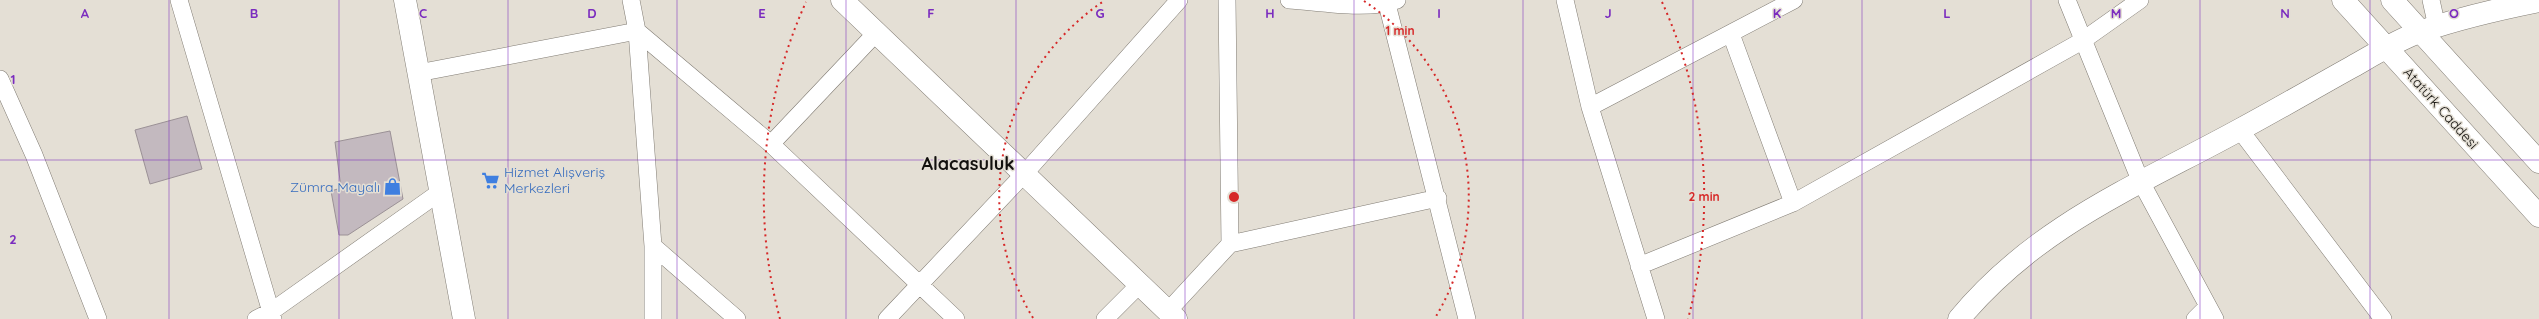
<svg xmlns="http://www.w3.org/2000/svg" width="2539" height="319" viewBox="0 0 2539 319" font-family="Quicksand,sans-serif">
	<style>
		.building { fill: #c3b9bf; stroke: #9b9196 }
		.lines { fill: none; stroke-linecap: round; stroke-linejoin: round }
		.street-casing { stroke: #817c74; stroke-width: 18 }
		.secondary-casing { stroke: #817c74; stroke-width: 23 }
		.highway-casing { stroke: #817c74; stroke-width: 23 }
		.street { stroke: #fff; stroke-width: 17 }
		.secondary { stroke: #fff; stroke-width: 22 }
		.highway { stroke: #fff; stroke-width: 22 }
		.grid { fill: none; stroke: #7b2cbf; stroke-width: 1; stroke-opacity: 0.55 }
		.ring { fill: none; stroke: #d62828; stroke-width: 2; stroke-dasharray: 2 4 }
		.labels { text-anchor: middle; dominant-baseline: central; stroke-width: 3; stroke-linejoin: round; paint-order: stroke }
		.street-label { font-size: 14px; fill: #13110e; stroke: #e4dfd5 }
		.shop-label { font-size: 14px; fill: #366cbe; stroke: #e4dfd5; text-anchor: start }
		.district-label { font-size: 18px; font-weight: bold; fill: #13110e; stroke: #e4dfd5 }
		.grid-label { font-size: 13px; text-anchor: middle; font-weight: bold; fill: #7b2cbf; stroke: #e4dfd5; stroke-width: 3; stroke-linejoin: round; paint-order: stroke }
		.centre { fill: #d62828; stroke: #e4dfd5; stroke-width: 2 }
		.ring-label { font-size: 12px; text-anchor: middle; font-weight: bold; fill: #d62828; stroke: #e4dfd5; stroke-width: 3; stroke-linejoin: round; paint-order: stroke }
	</style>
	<rect width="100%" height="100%" fill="#e4dfd5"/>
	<path class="building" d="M187,116l15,53 -52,15 -15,-54z
		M390,131l13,68 -55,36h-9l-8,-44 10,-3 -6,-46z"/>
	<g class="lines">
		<defs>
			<path id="street" d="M179,0l94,319
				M631,0l6,31 16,215v73
				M1289,0c31,2 79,11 108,0
				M1565,0l25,107 66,212
				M2067,0l73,180 75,139
				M2431,0l6,27
				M1387,4l80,315
				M1731,34l62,169
				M418,73l219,-42 134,113 185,175
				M0,79l34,76 64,164
				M1590,107l204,-107
				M2240,130l143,189
				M771,144l105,-111
				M1230,244l208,-46
				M653,246l84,73
				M1639,266l154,-63 289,-162 58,-41
				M1168,311l62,-67 -3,-244
				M256,319l16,-8 168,-119
				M887,319l138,-146 154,-173
				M1105,319l35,-35
				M2195,319l12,-12"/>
			<path id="secondary" d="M405,0l59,319
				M842,0l334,319
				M1959,319c78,-94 178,-133 282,-190 37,-20 73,-41 109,-61 23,-13 47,-28 72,-37 38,-13 77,-22 117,-30"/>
			<path id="highway" d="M2343,0l196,216
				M2392,0l147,162"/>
		</defs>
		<use href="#street" class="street-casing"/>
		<use href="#secondary" class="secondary-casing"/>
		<use href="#highway" class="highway-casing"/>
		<use href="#street" class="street"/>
		<use href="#secondary" class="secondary"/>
		<use href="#highway" class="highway"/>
	</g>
	<path class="grid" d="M169,0v319M339,0v319M508,0v319M677,0v319M846,0v319M1016,0v319M1185,0v319M1354,0v319M1523,0v319M1693,0v319M1862,0v319M2031,0v319M2200,0v319M2370,0v319M0,160h2539"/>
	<g class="ring">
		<path d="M1033 318A235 235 0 0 1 1104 1M1364 1A235 235 0 0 1 1435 318"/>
		<path d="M780 319A470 470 0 0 1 806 2M1662 2A470 470 0 0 1 1688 319"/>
	</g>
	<defs>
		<symbol id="supermarket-bare" viewBox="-9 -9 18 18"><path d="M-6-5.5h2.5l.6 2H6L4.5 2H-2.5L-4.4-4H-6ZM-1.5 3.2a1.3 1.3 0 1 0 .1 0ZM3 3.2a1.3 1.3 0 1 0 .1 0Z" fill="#3f7fe0" stroke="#e4dfd5" stroke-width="2.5" paint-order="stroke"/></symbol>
		<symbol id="shop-bare" viewBox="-9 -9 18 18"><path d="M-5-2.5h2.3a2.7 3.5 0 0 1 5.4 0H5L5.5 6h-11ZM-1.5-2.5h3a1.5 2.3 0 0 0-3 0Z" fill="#3f7fe0" stroke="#e4dfd5" stroke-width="2.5" paint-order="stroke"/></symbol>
	</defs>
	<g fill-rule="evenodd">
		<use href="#supermarket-bare" x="478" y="168" width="25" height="25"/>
		<use href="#shop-bare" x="380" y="174" width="25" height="25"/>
	</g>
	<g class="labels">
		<g class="street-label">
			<text transform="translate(2441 108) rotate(48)">Atatürk Caddesi</text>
		</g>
		<g class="shop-label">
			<text x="504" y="172">Hizmet Alışveriş<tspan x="504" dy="16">Merkezleri</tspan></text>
			<text x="380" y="187" text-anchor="end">Zümra Mayalı</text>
		</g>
		<g class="district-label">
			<text x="968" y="163">Alacasuluk</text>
		</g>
	</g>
	<g class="grid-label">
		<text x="85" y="18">A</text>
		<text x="254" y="18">B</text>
		<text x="423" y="18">C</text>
		<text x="592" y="18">D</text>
		<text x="762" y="18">E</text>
		<text x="931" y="18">F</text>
		<text x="1100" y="18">G</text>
		<text x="1270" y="18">H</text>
		<text x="1439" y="18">I</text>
		<text x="1608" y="18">J</text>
		<text x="1777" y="18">K</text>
		<text x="1947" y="18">L</text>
		<text x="2116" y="18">M</text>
		<text x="2285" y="18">N</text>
		<text x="2454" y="18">O</text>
		<text x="13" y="84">1</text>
		<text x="13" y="244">2</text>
	</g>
	<circle cx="1234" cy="197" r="6" class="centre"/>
	<g class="ring-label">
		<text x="1400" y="35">1 min</text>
		<text x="1704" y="201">2 min</text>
	</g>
</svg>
